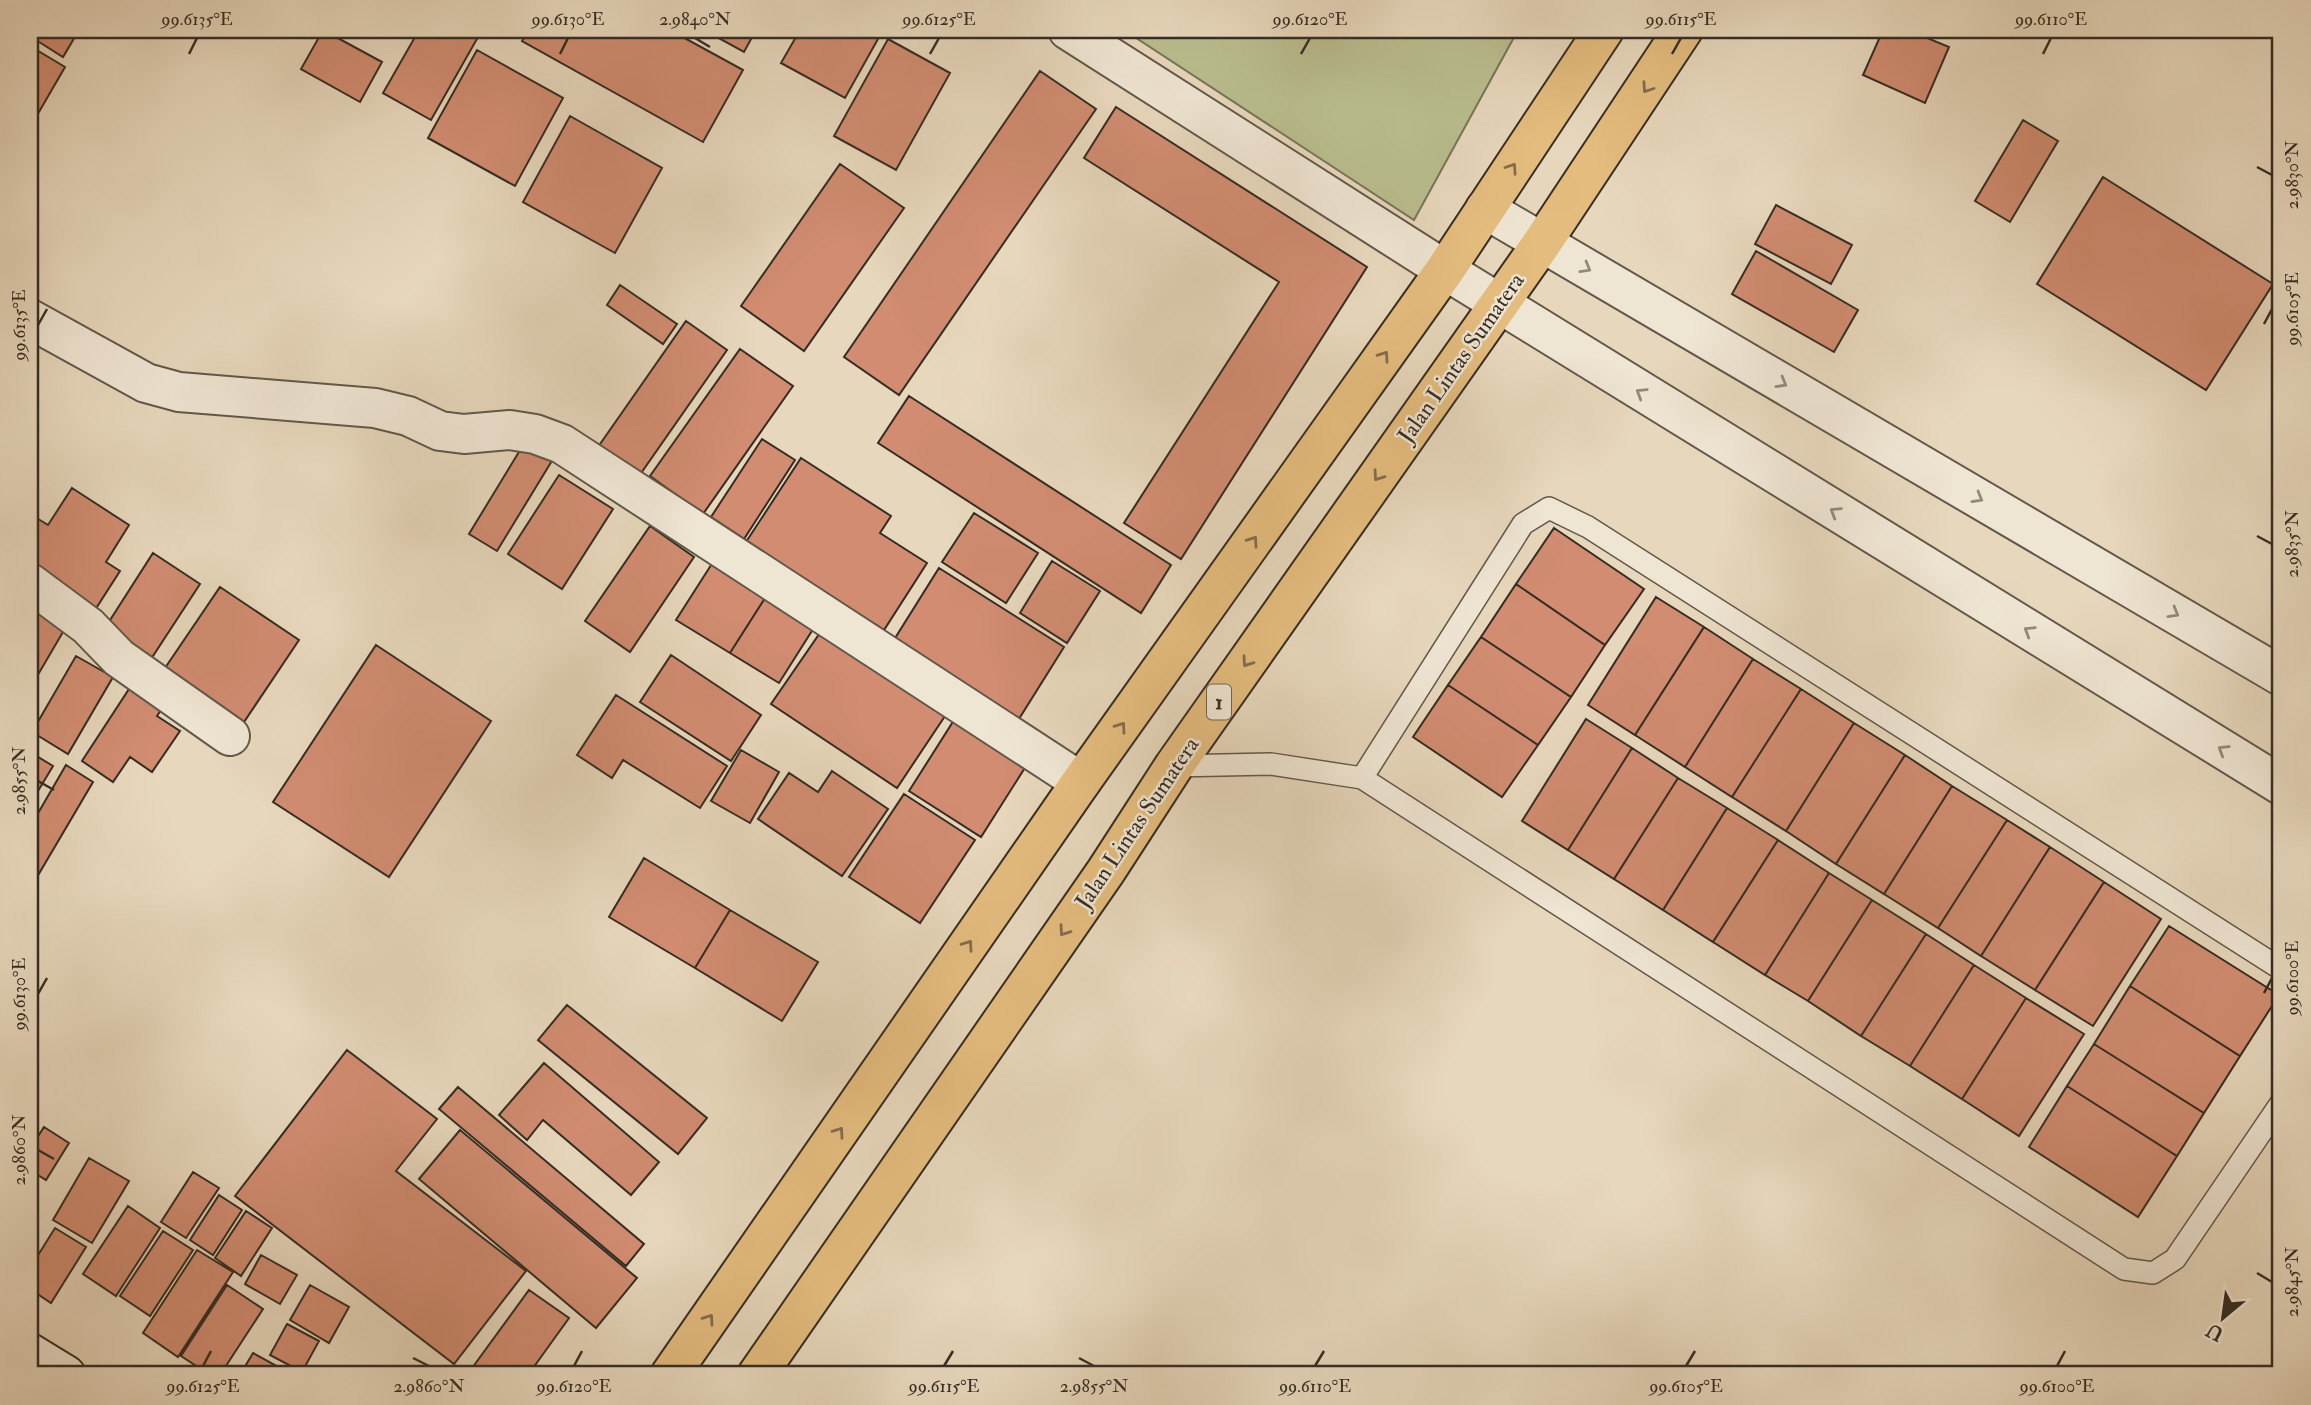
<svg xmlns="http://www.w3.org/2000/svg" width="2311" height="1405" viewBox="0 0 2311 1405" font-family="'IM FELL Double Pica',serif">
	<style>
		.green { fill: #b9bd8e; stroke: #777558; stroke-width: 2 }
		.building { fill: #d18c71; stroke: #352d23; stroke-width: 2 }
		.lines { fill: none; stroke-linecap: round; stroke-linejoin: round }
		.service-casing { stroke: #625849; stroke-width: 24 }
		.minor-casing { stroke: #625849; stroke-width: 42 }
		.tertiary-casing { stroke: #625849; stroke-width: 42 }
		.secondary-casing { stroke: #352d23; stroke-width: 42 }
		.trunk-casing { stroke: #352d23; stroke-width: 42 }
		.service { stroke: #efe5d3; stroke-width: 21 }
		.minor { stroke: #efe5d3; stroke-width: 38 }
		.tertiary { stroke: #efe5d3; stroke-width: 38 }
		.secondary { stroke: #efe5d3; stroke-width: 38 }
		.trunk { stroke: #e4bc7e; stroke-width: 38 }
		.oneway { stroke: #846d4c }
		.oneway2 { stroke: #92897b }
		.ticks { fill: none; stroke: #352d23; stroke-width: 2.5 }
		.labels { text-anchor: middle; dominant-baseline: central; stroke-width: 5; stroke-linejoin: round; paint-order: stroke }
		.shield { fill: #efe5d3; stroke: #6d6458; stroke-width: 2 }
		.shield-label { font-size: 21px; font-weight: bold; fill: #352d23 }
		.street-label { font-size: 23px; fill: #352d23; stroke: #efe5d3 }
		.neatline { fill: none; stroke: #352d23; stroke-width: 2.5 }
		.ticks-label { font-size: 18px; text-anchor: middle; fill: #352d23 }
	</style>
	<rect width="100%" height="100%" fill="#e7d7bc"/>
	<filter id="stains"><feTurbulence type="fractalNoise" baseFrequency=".00286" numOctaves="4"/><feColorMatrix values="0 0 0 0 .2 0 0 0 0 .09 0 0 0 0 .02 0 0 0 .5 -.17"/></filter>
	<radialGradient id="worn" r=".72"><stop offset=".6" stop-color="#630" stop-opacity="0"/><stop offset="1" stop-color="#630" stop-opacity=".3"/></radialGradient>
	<path class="green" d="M1124,30h394l-104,190z"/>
	<path class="building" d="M42,30h37l-16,27 -27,-17z
		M296,30h20l-5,8z
		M323,30l59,32 -22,40 -59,-33z
		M419,30h63l-51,90 -48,-27z
		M528,30h142l73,40 -40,72 -181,-101z
		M704,30h52l-12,22z
		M800,30h83l-38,68 -64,-35z
		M1883,30h25l41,17 -24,56 -62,-28z
		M888,39l62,34 -54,97 -62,-34z
		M30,46l35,21 -33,57 -2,-1z
		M477,50l86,48 -48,88 -87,-48z
		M1040,71l56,38 -197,286 -55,-38z
		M1116,107l251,160 -186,292 -57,-36 155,-241 -195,-124z
		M570,116l92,52 -47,85 -92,-51z
		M2023,120l35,21 -48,81 -35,-21z
		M840,164l64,44 -100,143 -63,-45z
		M2103,177l170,107 -67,106 -169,-106z
		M1776,205l76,40 -21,39 -76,-40z
		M1756,251l102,59 -24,42 -102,-58z
		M620,285l57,39 -14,20 -56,-39z
		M686,321l41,29 -88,126 -41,-29z
		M740,349l53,37 -90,128 -53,-38z
		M909,396l262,169 -30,48 -263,-170z
		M762,439l33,21 -51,79 -33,-22z
		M525,442l28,17 -56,92 -28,-17z
		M801,458l90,58 -11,17 47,30 -43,67 -138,-88z
		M559,475l54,34 -51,80 -54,-35z
		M72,488l57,37 -23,37 14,9 -27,42 -63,-40v-59l18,11z
		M974,513l64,40 -32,50 -64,-41z
		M650,526l44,31 -64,95 -45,-31z
		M1554,528l90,61 -39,56 -89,-61z
		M153,553l47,31 -49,75 -46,-31z
		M1052,561l48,30 -33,52 -47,-30z
		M713,562l54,33 -37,58 -54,-33z
		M939,568l125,79 -47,75 -125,-79z
		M1516,584l89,61 -34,52 -90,-60z
		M220,587l79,53 -57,85 -79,-54z
		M767,595l48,31 -36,57 -49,-30z
		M1656,597l48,30 -69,108 -47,-30z
		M30,603l37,22 -35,60 -2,-2z
		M1704,627l49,32 -68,108 -50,-32z
		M822,630l125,83 -50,75 -126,-84z
		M1481,637l90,60 -33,48 -90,-60z
		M376,645l115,76 -102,156 -116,-75z
		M671,655l90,60 -30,46 -91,-59z
		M76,656l37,21 -45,77 -36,-22z
		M1753,659l48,30 -69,108 -47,-30z
		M1448,685l90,60 -36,52 -89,-60z
		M131,686l32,21 -6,9 23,15 -28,41 -22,-15 -17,25 -31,-21z
		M1801,689l53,34 -68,108 -54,-34z
		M616,695l111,71 -27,42 -77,-48 -11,18 -35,-23z
		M956,717l72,46 -47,74 -72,-46z
		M1586,719l46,29 -64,102 -46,-29z
		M1854,723l51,32 -69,109 -50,-33z
		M1632,748l46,30 -64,101 -46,-29z
		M741,750l38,22 -29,51 -39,-22z
		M30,752l23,14 -21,35 -2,-1z
		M1905,755l47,31 -68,108 -48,-30z
		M66,765l27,17 -56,95 -7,-5v-45z
		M832,771l56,38 -46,67 -84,-57 31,-46 29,19z
		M1678,778l49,30 -64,102 -49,-31z
		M1952,786l55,34 -69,108 -54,-34z
		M904,794l71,46 -55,83 -71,-46z
		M1727,808l51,32 -65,102 -50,-32z
		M2007,820l43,27 -69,109 -43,-28z
		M1778,840l51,33 -64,102 -52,-33z
		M2050,847l54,35 -69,108 -54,-34z
		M644,858l86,52 -35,58 -86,-51z
		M1829,873l43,27 -64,101 -43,-26z
		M2104,882l57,37 -68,107 -58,-36z
		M1872,900l54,34 -65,102 -53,-35z
		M730,910l88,52 -36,59 -87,-53z
		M2169,926l110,69 -39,61 -110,-70z
		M1926,934l48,31 -64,101 -49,-30z
		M1974,965l52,33 -64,101 -52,-33z
		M2130,986l110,70 -36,57 -110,-69z
		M2026,998l58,36 -65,102 -57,-37z
		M567,1005l140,113 -29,36 -140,-114z
		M2094,1044l110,69 -27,43 -110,-70z
		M347,1050l90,69 -41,52 130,100 -72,93 -219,-168z
		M544,1063l115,99 -28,33 -88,-75 -16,20 -28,-25z
		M2067,1086l110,70 -39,61 -109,-70z
		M458,1087l186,157 -18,22 -187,-157z
		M44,1127l25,16 -23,37 -16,-10v-21z
		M460,1130l177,148 -41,50 -177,-149z
		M89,1158l40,23 -37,62 -39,-23z
		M193,1172l26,16 -33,50 -25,-16z
		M219,1195l23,15 -29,45 -23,-15z
		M128,1206l32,22 -44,68 -33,-22z
		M246,1211l26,17 -31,48 -26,-18z
		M55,1228l31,19 -35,56 -21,-14v-21z
		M163,1231l30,19 -43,66 -30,-20z
		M197,1250l36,22 -55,85 -35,-24z
		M261,1255l36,20 -17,29 -35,-20z
		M227,1285l36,24 -43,66h-10l-29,-19z
		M310,1285l39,22 -20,36 -39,-23z
		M529,1290l40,28 -41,57h-61z
		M287,1324l32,17 -17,31 -32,-17z
		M253,1353l40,22h-53z"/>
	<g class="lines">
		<defs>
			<path id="service" d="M1174,766l97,-2 91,14 762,491 29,4 22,-14 106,-156
				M1362,778l161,-254 26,-16 39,19 693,442"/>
			<path id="minor" d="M1068,30l377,240
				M30,319l116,64 33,9 196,16 33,8 32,15 24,3 46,-4 25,4 27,10 519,338
				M30,583l58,43 31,32 111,78"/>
			<path id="tertiary" d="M1485,209l796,467
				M1445,270l836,515"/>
			<path id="secondary" d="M30,1353l36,22"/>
			<path id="trunk" d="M670,1375l411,-593 364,-512 159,-240
				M757,1375l349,-504 68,-105 368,-523 141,-213"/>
		</defs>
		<use href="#service" class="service-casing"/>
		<use href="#minor" class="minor-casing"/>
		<use href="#tertiary" class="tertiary-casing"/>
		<use href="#secondary" class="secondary-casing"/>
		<use href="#trunk" class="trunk-casing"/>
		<use href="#service" class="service"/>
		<use href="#minor" class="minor"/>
		<use href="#tertiary" class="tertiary"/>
		<use href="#secondary" class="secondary"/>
		<use href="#trunk" class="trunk"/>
	</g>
	<defs><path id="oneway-chevron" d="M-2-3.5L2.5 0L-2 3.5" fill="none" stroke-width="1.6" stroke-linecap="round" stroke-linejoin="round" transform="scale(1.75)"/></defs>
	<g class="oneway">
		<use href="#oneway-chevron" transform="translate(1647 88) rotate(124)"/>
		<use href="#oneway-chevron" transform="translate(1512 168) rotate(-56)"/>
		<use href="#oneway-chevron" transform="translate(1384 356) rotate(-55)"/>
		<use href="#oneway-chevron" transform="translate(1378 476) rotate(125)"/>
		<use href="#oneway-chevron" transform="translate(1253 541) rotate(-55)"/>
		<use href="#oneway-chevron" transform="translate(1247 662) rotate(125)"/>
		<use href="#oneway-chevron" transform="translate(1121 727) rotate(-55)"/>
		<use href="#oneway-chevron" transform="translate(1064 931) rotate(125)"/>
		<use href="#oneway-chevron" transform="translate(968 945) rotate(-55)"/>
		<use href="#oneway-chevron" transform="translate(839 1132) rotate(-55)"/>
		<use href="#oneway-chevron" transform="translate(709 1319) rotate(-55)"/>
	</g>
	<g class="oneway2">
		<use href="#oneway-chevron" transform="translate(1586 268) rotate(30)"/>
		<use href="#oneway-chevron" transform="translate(1782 383) rotate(30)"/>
		<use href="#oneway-chevron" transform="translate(1641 393) rotate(-148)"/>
		<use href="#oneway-chevron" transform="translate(1978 498) rotate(30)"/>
		<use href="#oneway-chevron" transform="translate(1835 512) rotate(-148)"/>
		<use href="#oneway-chevron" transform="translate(2174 613) rotate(30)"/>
		<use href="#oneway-chevron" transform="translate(2029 631) rotate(-148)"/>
		<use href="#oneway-chevron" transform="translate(2223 750) rotate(-148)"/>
	</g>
	<path class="ticks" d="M695,38l15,9M189,54l8,-16M560,54l8,-16M930,54l9,-16M1301,54l9,-16M1672,54l9,-16M2043,54l8,-16M2257,167l15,8M2264,324l8,-15M38,325l9,-16M2257,536l15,8M38,781l16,9M2264,993l8,-15M38,994l9,-16M38,1150l16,9M2257,1273l15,9M413,1358l16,8M1079,1358l15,8M203,1366l8,-15M574,1366l8,-15M944,1366l9,-15M1315,1366l9,-15M1686,1366l9,-15M2057,1366l8,-15"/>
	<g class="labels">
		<rect class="shield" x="1207" y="684.5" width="24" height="35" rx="5"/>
		<g class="shield-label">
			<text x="1219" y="702">1</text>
		</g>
		<g class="street-label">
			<text transform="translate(1461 358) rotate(-55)">Jalan Lintas Sumatera</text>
			<text transform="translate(1137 823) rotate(-56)">Jalan Lintas Sumatera</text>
		</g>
	</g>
	<rect width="2311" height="1405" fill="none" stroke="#e7d7bc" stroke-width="77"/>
	<g transform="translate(2223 1318) rotate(209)" stroke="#efe5d3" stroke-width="5" paint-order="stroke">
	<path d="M0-5L12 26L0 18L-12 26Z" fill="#352d23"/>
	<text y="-10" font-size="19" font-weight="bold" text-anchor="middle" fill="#352d23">U</text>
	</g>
	<rect x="38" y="38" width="2234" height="1328" class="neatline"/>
	<g class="ticks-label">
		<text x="197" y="25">99.6135°E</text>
		<text x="568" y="25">99.6130°E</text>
		<text x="695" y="25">2.9840°N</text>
		<text x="939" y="25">99.6125°E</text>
		<text x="1310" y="25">99.6120°E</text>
		<text x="1681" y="25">99.6115°E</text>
		<text x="2051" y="25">99.6110°E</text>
		<text transform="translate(2292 175) rotate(-90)" y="6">2.9830°N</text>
		<text transform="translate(2292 309) rotate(-90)" y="6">99.6105°E</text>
		<text transform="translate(19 325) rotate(-90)" y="6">99.6135°E</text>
		<text transform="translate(2292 544) rotate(-90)" y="6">2.9835°N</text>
		<text transform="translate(19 781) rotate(-90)" y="6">2.9855°N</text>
		<text transform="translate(2292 978) rotate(-90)" y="6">99.6100°E</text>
		<text transform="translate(19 994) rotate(-90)" y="6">99.6130°E</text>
		<text transform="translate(19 1150) rotate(-90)" y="6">2.9860°N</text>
		<text transform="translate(2292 1282) rotate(-90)" y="6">2.9845°N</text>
		<text x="203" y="1392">99.6125°E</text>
		<text x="429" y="1392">2.9860°N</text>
		<text x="574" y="1392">99.6120°E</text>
		<text x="944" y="1392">99.6115°E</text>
		<text x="1094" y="1392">2.9855°N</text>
		<text x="1315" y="1392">99.6110°E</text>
		<text x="1686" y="1392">99.6105°E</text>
		<text x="2057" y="1392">99.6100°E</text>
	</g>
	<rect width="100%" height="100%" filter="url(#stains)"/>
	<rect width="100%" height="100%" fill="url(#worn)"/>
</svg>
